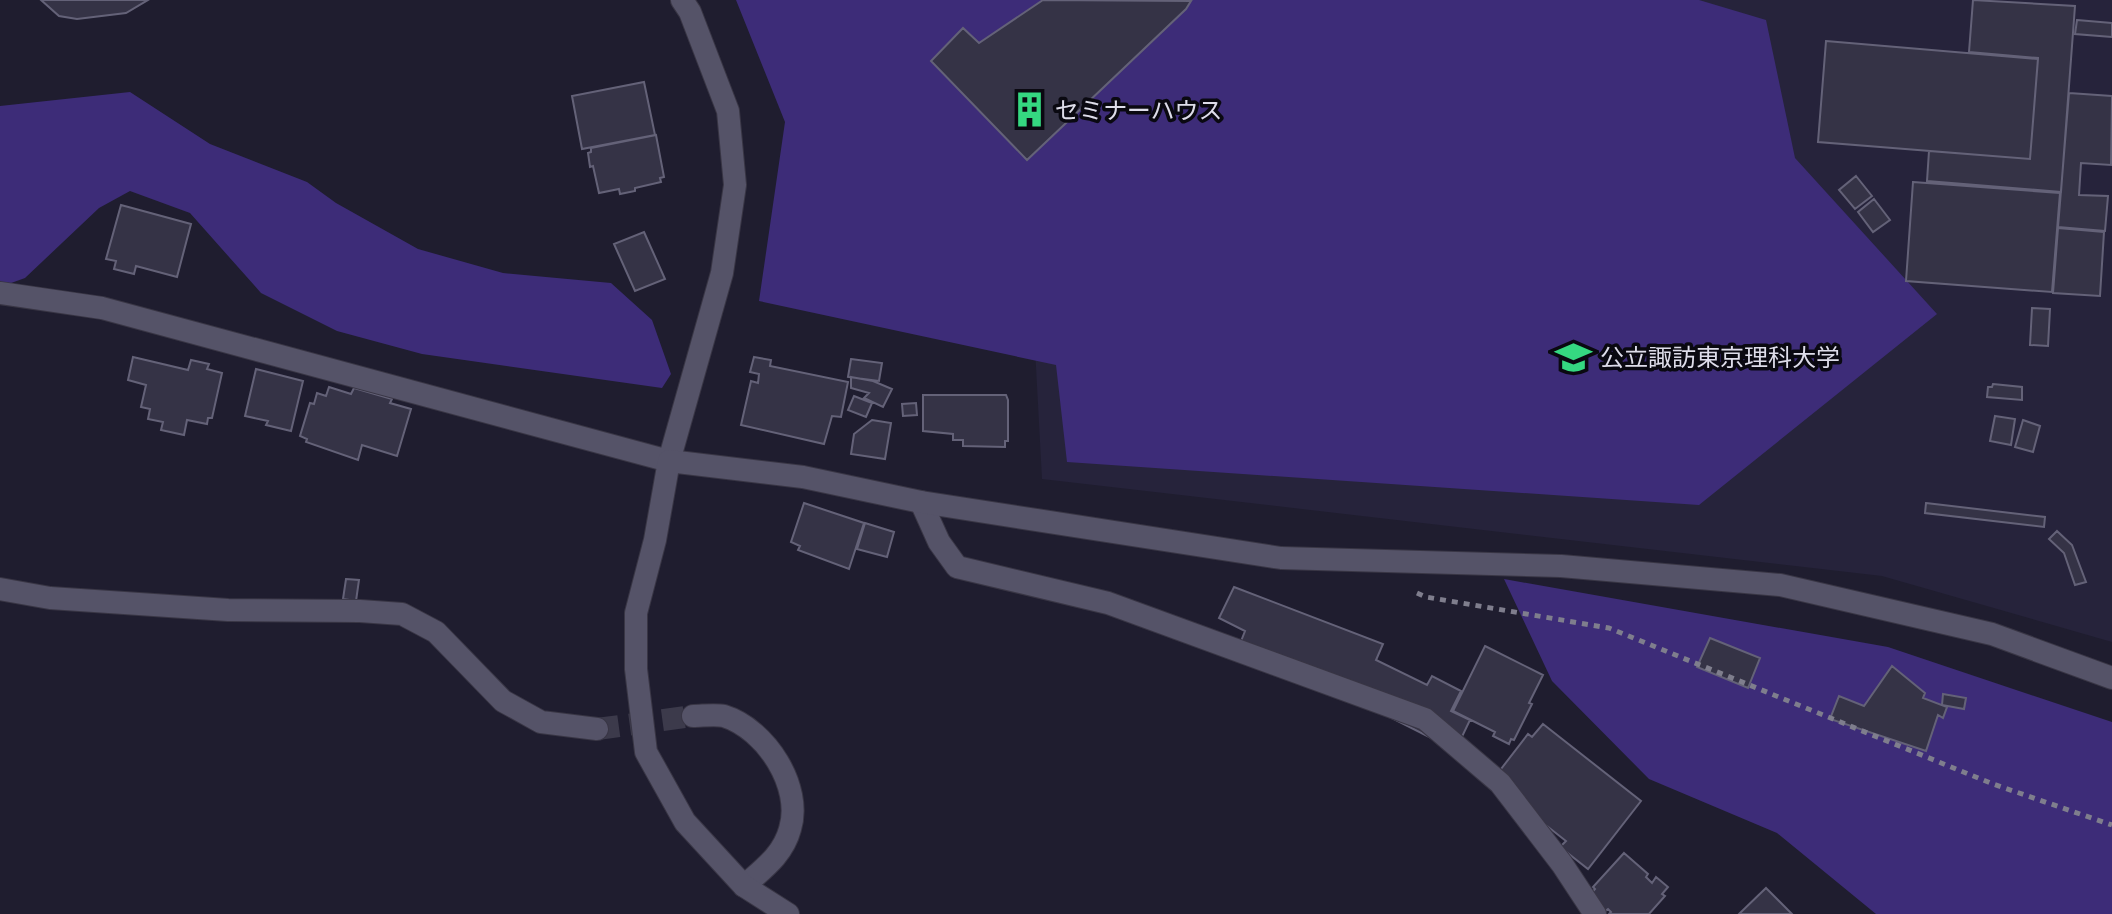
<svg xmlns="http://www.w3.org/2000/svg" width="2112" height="914" viewBox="0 0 2112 914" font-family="Inter,'Noto Sans JP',sans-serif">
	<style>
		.built { fill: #26233b }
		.green { fill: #3d2c78 }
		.building { fill: #353346; stroke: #646278; stroke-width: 2 }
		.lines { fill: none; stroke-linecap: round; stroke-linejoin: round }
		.minor-tunnel { stroke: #3c3a4b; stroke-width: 22; stroke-dasharray: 22 11; stroke-linecap: butt }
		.minor-casing { stroke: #393645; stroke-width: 24 }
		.tertiary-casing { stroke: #393645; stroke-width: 24 }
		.path { stroke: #7f7e8d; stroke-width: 5; stroke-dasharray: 6 6; stroke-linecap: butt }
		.minor { stroke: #555368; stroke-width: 22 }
		.tertiary { stroke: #555368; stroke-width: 22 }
		.labels { text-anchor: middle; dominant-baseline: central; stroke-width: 7; stroke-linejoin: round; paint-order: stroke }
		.poi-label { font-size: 24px; fill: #deddea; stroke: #0a0911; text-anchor: start }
	</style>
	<rect width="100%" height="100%" fill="#1f1d2f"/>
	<path class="built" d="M851,0h1261v642l-230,-66 -840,-97 -13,-243z"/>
	<path class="green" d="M736,0h963l67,20 29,138 142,156 -238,191 -632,-43 -11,-97 -297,-64 26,-179z
		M130,92l80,52 97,38 29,21 82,46 85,24 108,10 41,37 19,54 -9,14 -240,-34 -85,-23 -76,-38 -71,-80 -60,-22 -31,17 -74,70 -25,9v-181z
		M1504,579l384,68 224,75v192h-236l-99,-81 -128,-54 -97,-98z"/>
	<path class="building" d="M41,0h107l-22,13 -49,6 -18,-3z
		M1043,0l148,1 -5,8 -159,151 -96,-99 32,-33 16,15z
		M1973,0l102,6 -14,186 -134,-11 2,-30 101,8 8,-101 -69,-6z
		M2077,20l35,3v14l-37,-3z
		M1826,41l212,18 -8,100 -212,-17z
		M644,82l11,53 -73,14 -10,-53z
		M2069,93l43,3 -1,69 -30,-2 -2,32 29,1 -3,35 -47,-4z
		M656,135l8,42 -4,1 1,4 -26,6v3l-15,3 -1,-5 -20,4 -6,-27 -3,1 -2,-14 3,-1v-4z
		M1856,176l16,20 -17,13 -16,-19z
		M1913,182l147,11 -8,99 -146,-11z
		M1874,199l16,21 -17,12 -15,-20z
		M121,205l70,19 -14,53 -41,-11 -2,8 -20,-5 2,-8 -10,-2z
		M2058,228l46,4 -4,64 -47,-3z
		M644,232l21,47 -30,12 -21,-47z
		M2032,308l18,1 -2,37 -18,-1z
		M133,357l55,13 3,-10 18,4 -2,5 15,4 -10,45h-4l-1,6 -20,-4 -3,15 -23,-5 2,-8 -15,-3 2,-10 -9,-2 5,-22 -18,-5z
		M754,357l17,3 -1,6 78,16 -7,35 -9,-1 -8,28 -83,-19 10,-44 7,2 1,-9 -9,-2z
		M851,359l31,4 -3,18 -31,-4z
		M256,369l47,12 -12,50 -25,-6 2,-4 -23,-5z
		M851,377l22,4 19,8 -9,18 -19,-9 5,-5 -18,-5z
		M1993,384l29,3v13l-35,-3 1,-10h4z
		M329,387l22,7 3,-6 38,11 -2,4 21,6 -14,47 -35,-11 -4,15 -52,-18 1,-3 -7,-3 10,-33 4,1 3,-11 9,3z
		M923,395h83l2,5v41h-3v6l-42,-1v-6h-10v-6l-30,-3z
		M854,396l18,7 -6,14 -18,-7z
		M916,403l1,12 -14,1 -1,-12z
		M1995,416l20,3 -4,26 -21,-4z
		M872,420l19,3 -6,36 -34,-5 3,-20z
		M2023,420l17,6 -7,26 -18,-5z
		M804,503l60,20 -15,46 -51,-19 2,-4 -9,-4z
		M1926,503l119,14 -1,10 -119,-14z
		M865,523l29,9 -7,25 -30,-8z
		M2057,531l15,14 14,37 -11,3 -11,-32 -15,-14z
		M346,579l13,1 -3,21 -13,-2z
		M1234,587l149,57 -7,16 51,25 5,-9 29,15 -10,20 19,9 -12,25 -15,-1 -152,-77 -53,-18 7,-18 -26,-13z
		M1710,638l50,20 -12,30 -51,-21z
		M1485,646l58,29 -14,28 3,1 -18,36 -3,-1 -2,5 -16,-8 2,-4 -42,-21z
		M1892,666l33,27 -2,5 24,9 -4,11 -5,-3 -12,36 -96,-32 9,-23 25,10z
		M1943,694l23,4 -2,11 -22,-4z
		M1543,724l98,77 -53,68 -28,-22 6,-6 -75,-59 37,-48 4,3z
		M1624,853l24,21 -2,3 6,6 4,-6 12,10 -6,7 3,2 -16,18h-40l2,-2 -3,-3 -4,3 -16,-15 7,-8 -2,-2z
		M1766,888l26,26h-53z"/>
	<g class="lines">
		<path class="minor-tunnel" d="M597,729l96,-13"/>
		<defs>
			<path id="minor" d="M0,293l102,15 567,153 53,-188 13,-88 -7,-74 -38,-99 -8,-12
				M921,502l18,40 18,25 151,36 317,116 75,64 62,81 33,50
				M0,589l50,9 178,12 132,1 42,3 34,18 67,69 38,21 56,7
				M693,716c9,0 22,-2 31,0 42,13 79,71 66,113 -7,26 -27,40 -46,57"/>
			<path id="tertiary" d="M788,914l-44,-28 -59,-64 -39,-70 -10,-83v-56l19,-73 14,-79 134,16 118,25 360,56 280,8 219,19 212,49 120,44"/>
		</defs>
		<use href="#minor" class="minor-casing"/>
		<use href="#tertiary" class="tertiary-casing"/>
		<path class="path" d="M1417,593l9,4 183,31 384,156 119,41"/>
		<use href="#minor" class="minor"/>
		<use href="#tertiary" class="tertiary"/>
	</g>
	<defs>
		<symbol id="building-bare" viewBox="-9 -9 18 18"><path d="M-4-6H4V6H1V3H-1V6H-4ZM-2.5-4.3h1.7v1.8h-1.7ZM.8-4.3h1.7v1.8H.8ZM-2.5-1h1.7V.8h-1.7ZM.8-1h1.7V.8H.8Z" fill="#35d881" stroke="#0a0911" stroke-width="2.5" paint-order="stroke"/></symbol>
		<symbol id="university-bare" viewBox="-9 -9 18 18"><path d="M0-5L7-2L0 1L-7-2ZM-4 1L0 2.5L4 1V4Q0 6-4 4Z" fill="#35d881" stroke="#0a0911" stroke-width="2.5" paint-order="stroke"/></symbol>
	</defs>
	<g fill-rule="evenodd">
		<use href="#building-bare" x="1004" y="84" width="51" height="51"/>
		<use href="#university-bare" x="1548" y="332" width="51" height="51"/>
	</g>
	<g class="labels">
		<g class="poi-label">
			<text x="1055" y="110">セミナーハウス</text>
			<text x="1600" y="357">公立諏訪東京理科大学</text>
		</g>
	</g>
</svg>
